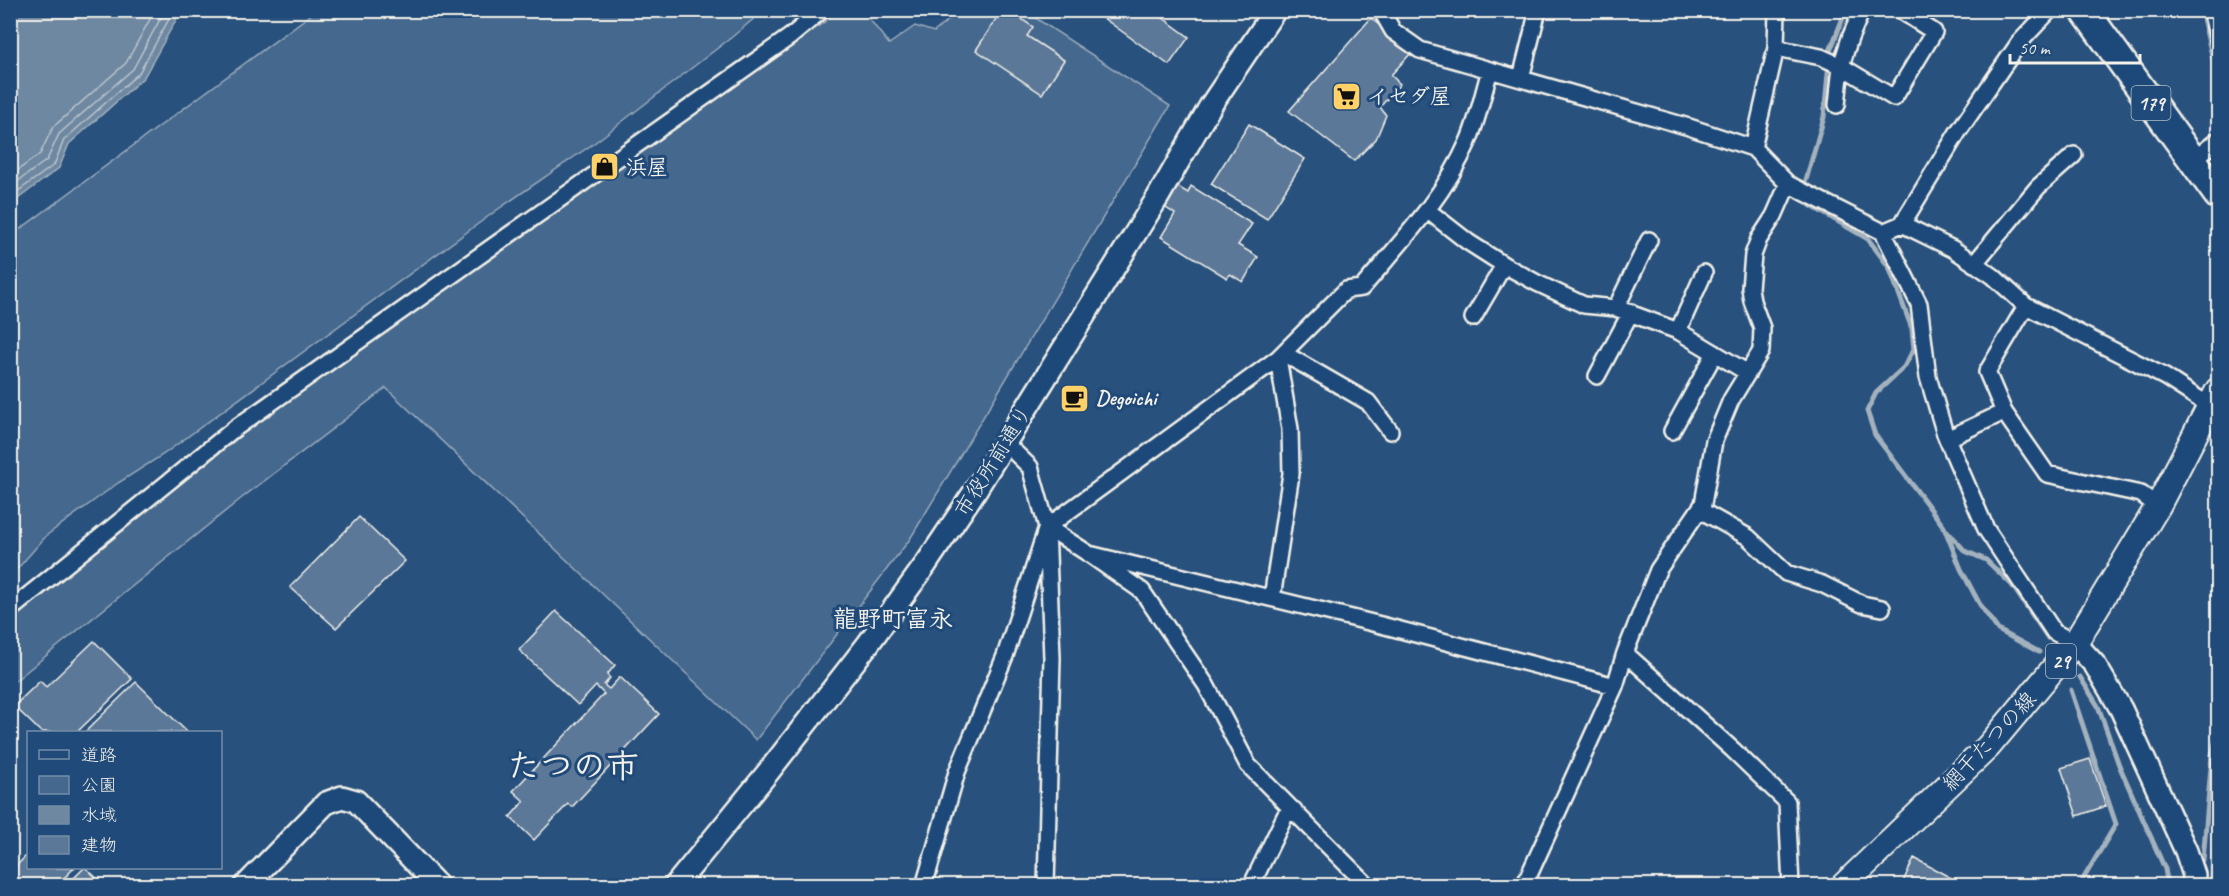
<svg xmlns="http://www.w3.org/2000/svg" width="2229" height="896" viewBox="0 0 2229 896" font-family="Caveat,'Klee One',sans-serif">
	<style>
		.green { fill: #45688e; stroke: #9cacbb; stroke-width: 1.5 }
		.water { fill: #6e88a2; stroke: #a4b2be; stroke-width: 1.5 }
		.lines { fill: none; stroke-linecap: round; stroke-linejoin: round }
		.shore { stroke: #bec7cc; stroke-width: 1.5 }
		.stream { stroke: #a4b2be; stroke-width: 5 }
		.building { fill: #5b7899; stroke: #f4f1e8; stroke-width: 1.5 }
		.street-casing { stroke: #f4f1e8; stroke-width: 20 }
		.secondary-casing { stroke: #f4f1e8; stroke-width: 26 }
		.primary-casing { stroke: #f4f1e8; stroke-width: 28 }
		.highway-casing { stroke: #f4f1e8; stroke-width: 32 }
		.street { stroke: #1f4a7a; stroke-width: 15 }
		.secondary { stroke: #1f4a7a; stroke-width: 21 }
		.primary { stroke: #1f4a7a; stroke-width: 24 }
		.highway { stroke: #1f4a7a; stroke-width: 27 }
		.labels { text-anchor: middle; dominant-baseline: central; stroke-width: 6; stroke-linejoin: round; paint-order: stroke }
		.shield { fill: #1f4a7a; stroke: #b4bfc7; stroke-width: 1.5 }
		.shield-label { font-size: 20px; font-weight: bold; fill: #f4f1e8 }
		.poi-label { font-size: 21px; font-weight: bold; fill: #f4f1e8; stroke: #1f4a7a; text-anchor: start }
		.street-label { font-size: 21px; fill: #f4f1e8; stroke: #1f4a7a }
		.quarter-label { font-size: 24px; font-weight: bold; fill: #f4f1e8; stroke: #1f4a7a }
		.town-label { font-size: 33px; font-weight: bold; fill: #f4f1e8; stroke: #1f4a7a }
	</style>
	<rect width="100%" height="100%" fill="#28517e"/>
	<filter id="ink" filterUnits="userSpaceOnUse"><feTurbulence type="fractalNoise" baseFrequency=".0167" numOctaves="2"/><feDisplacementMap in="SourceGraphic" scale="12" xChannelSelector="R" yChannelSelector="G"/><feConvolveMatrix kernelMatrix="1 2 1 2 8 2 1 2 1" color-interpolation-filters="sRGB"/></filter>
	<g filter="url(#ink)">
		<path class="green" d="M317,10l446,1 -31,26 -139,107 -96,66 -333,244 -46,29 -71,52 -36,41v-340z
			M839,11h24l26,33 26,-18 19,6 25,-21h66l145,95 -260,433 -154,201 -370,-352 -143,109 -232,187v-66l241,-191 115,-83 154,-106 278,-197z"/>
		<path class="water" d="M11,10l170,1 -37,66 -75,67 -10,24 -48,36z"/>
		<g class="lines">
			<path class="shore" d="M10,176l30,-22 13,-27 73,-64 29,-53
				M10,187l37,-27 12,-26 74,-65 32,-59
				M10,197l44,-32 10,-25 75,-67 35,-63"/>
			<path class="stream" d="M2201,10l17,70
				M1806,180l18,-63 6,-66 16,-41
				M1810,205l58,34 21,28 23,62 2,20 -10,18 -28,26 -9,18 8,24 69,92 17,42 18,34 19,27 41,22
				M1947,531l18,20 21,9 26,25 36,53
				M2080,677l18,29 21,59 46,104 3,17
				M2071,690l45,134 -37,62
				M2208,801l10,-2
				M2203,860l9,-105 6,-23"/>
		</g>
		<path class="building" d="M1002,10h6l25,17 -6,9 37,24 -22,34 -66,-44z
			M1051,10h18l-7,9z
			M1092,10h60l37,27 -20,28z
			M1371,18l40,35 -20,22 9,9 -20,23 6,8 -10,24 -22,22 -65,-50z
			M1249,124l56,35 -38,60 -56,-35z
			M1173,184l15,9 3,-7 61,38 -14,21 20,12 -15,25 -13,-8 -3,4 -66,-41 14,-23 -15,-10z
			M359,517l46,44 -69,67 -46,-41z
			M556,611l59,54 -8,10 3,3 -6,7 5,4 11,-12 39,37 -87,93 -4,-3 -34,36 -24,-23 14,-16 -11,-10 91,-97 -8,-8 -18,19 -59,-55z
			M94,641l38,38 -55,53h-36l-27,-26 26,-25 6,6z
			M136,682l51,50h-102z
			M2090,759l16,47 -29,10 -16,-48z
			M2218,805v81h-8l5,-80z
			M28,854v14h46l-18,18h-46v-14z
			M1914,858l52,28h-65z
			M84,868h2l19,18h-39z"/>
		<g class="lines">
			<defs>
				<path id="street" d="M1381,10l12,21 27,19 269,77 64,21 35,36 95,48 36,72 9,73 17,57 41,95 68,103 21,11
					M2211,10l7,29
					M1776,48l45,9 20,9 53,32 40,-66 -34,-22
					M1521,78l17,-68
					M1837,105l4,-39 9,-28 12,-28
					M1753,148l23,-100 1,-38
					M2193,160l25,-20
					M1427,210l41,32 36,23 33,18 47,22 32,3 62,23 70,42
					M1902,224l56,-92 61,-89 31,-33
					M1883,232l19,-8 51,25 40,27 33,30 139,71 51,33
					M1974,264l64,-77 36,-32
					M2026,306l-39,66 17,40 43,62 94,20 17,12
					M1616,308l33,-68
					M1473,318l31,-53
					M1678,331l26,-58
					M1283,353l85,49 22,29
					M1597,376l34,-64
					M1672,431l43,-78
					M1947,439l57,-27
					M1005,443l25,24 17,60 5,131 -6,228
					M1700,510l48,27 38,36 36,11 40,20 20,4
					M1047,527l42,27 53,37 64,94 42,80 120,121
					M1089,554l296,72 230,60 10,-33 33,-83 45,-66 11,-63 17,-41 30,-49 1,-23 -10,-27 -2,-13 3,-33 6,-16 15,-23 14,-32
					M1272,598l19,-124 -1,-45 -12,-71
					M10,610l224,-181 557,-393 31,-26
					M1625,653l108,97 54,52 4,84
					M924,886l33,-114 48,-116 42,-129 231,-169 68,-68 16,-2c39,-46 82,-91 106,-146 10,-23 15,-48 22,-72
					M1251,886l34,-70 9,-6
					M1524,886l91,-200"/>
				<path id="secondary" d="M2075,643l20,22 26,44 65,142 8,24 -1,11
					M245,886l81,-83 16,-6 14,4 82,85
					M675,886l94,-115 99,-127 58,-80 49,-73 183,-294 53,-92 64,-95"/>
				<path id="primary" d="M1843,886l145,-139 87,-104 83,-137 60,-116"/>
				<path id="highway" d="M2084,10l134,185"/>
			</defs>
			<use href="#street" class="street-casing"/>
			<use href="#secondary" class="secondary-casing"/>
			<use href="#primary" class="primary-casing"/>
			<use href="#highway" class="highway-casing"/>
			<use href="#street" class="street"/>
			<use href="#secondary" class="secondary"/>
			<use href="#primary" class="primary"/>
			<use href="#highway" class="highway"/>
		</g>
	</g>
	<defs>
		<symbol id="supermarket-square" viewBox="-11 -11 22 22"><rect x="-9" y="-9" width="18" height="18" rx="4" fill="#ffd166" stroke="#1f4a7a"/><path d="M-6-5.5h2.5l.6 2H6L4.5 2H-2.5L-4.4-4H-6ZM-1.5 3.2a1.3 1.3 0 1 0 .1 0ZM3 3.2a1.3 1.3 0 1 0 .1 0Z" fill="#111"/></symbol>
		<symbol id="shop-square" viewBox="-11 -11 22 22"><rect x="-9" y="-9" width="18" height="18" rx="4" fill="#ffd166" stroke="#1f4a7a"/><path d="M-5-2.5h2.3a2.7 3.5 0 0 1 5.4 0H5L5.5 6h-11ZM-1.5-2.5h3a1.5 2.3 0 0 0-3 0Z" fill="#111"/></symbol>
		<symbol id="cafe-square" viewBox="-11 -11 22 22"><rect x="-9" y="-9" width="18" height="18" rx="4" fill="#ffd166" stroke="#1f4a7a"/><path d="M-5.5-4.5H6V0H3Q3 3.5 0 3.5H-2.5Q-5.5 3.5-5.5 0ZM3-3.2v2h1.7v-2ZM-6 4.5H4V6H-6Z" fill="#111"/></symbol>
	</defs>
	<g fill-rule="evenodd">
		<use href="#supermarket-square" x="1330" y="80" width="33" height="33"/>
		<use href="#shop-square" x="588" y="150" width="33" height="33"/>
		<use href="#cafe-square" x="1058" y="382" width="33" height="33"/>
	</g>
	<g class="labels">
		<g class="shield">
			<rect x="2131.5" y="86" width="39" height="34" rx="4.5"/>
			<rect x="2046" y="644" width="30" height="34" rx="4.5"/>
		</g>
		<g class="shield-label">
			<text x="2151" y="103">179</text>
			<text x="2061" y="661">29</text>
		</g>
		<g class="poi-label">
			<text x="1367" y="96">イセダ屋</text>
			<text x="626" y="167">浜屋</text>
			<text x="1096" y="398">Degoichi</text>
		</g>
		<g class="street-label">
			<text transform="translate(993 461) rotate(-58)">市役所前通り</text>
			<text transform="translate(1989 741) rotate(-47)">網干たつの線</text>
		</g>
		<g class="quarter-label">
			<text x="893" y="619">龍野町富永</text>
		</g>
		<g class="town-label">
			<text x="573" y="766">たつの市</text>
		</g>
	</g>
	<rect width="2229" height="896" fill="none" stroke="#1f4a7a" stroke-width="36"/>
	<rect x="18" y="18" width="2193" height="860" fill="none" stroke="#f4f1e8" stroke-width="2" filter="url(#ink)"/>
	<rect x="27" y="731" width="195" height="138" fill="#1f4a7a" stroke="#748da6" stroke-width="1.5"/>
	<rect x="39" y="750" width="30" height="9" fill="#1f4a7a" stroke="#748da6" stroke-width="1.5"/>
	<text x="81" y="761" font-size="18" fill="#f4f1e8">道路</text>
	<rect x="39" y="776" width="30" height="18" fill="#45688e" stroke="#748da6" stroke-width="1.5"/>
	<text x="81" y="791" font-size="18" fill="#f4f1e8">公園</text>
	<rect x="39" y="806" width="30" height="18" fill="#6e88a2" stroke="#748da6" stroke-width="1.5"/>
	<text x="81" y="821" font-size="18" fill="#f4f1e8">水域</text>
	<rect x="39" y="836" width="30" height="18" fill="#5b7899" stroke="#748da6" stroke-width="1.5"/>
	<text x="81" y="851" font-size="18" fill="#f4f1e8">建物</text>
	<path d="M2010 54v9h130v-9" fill="none" stroke="#f4f1e8" stroke-width="3"/>
	<text x="2019" y="54" font-size="18" fill="#f4f1e8" stroke="#1f4a7a" stroke-width="4.5" paint-order="stroke">50 m</text>
</svg>
